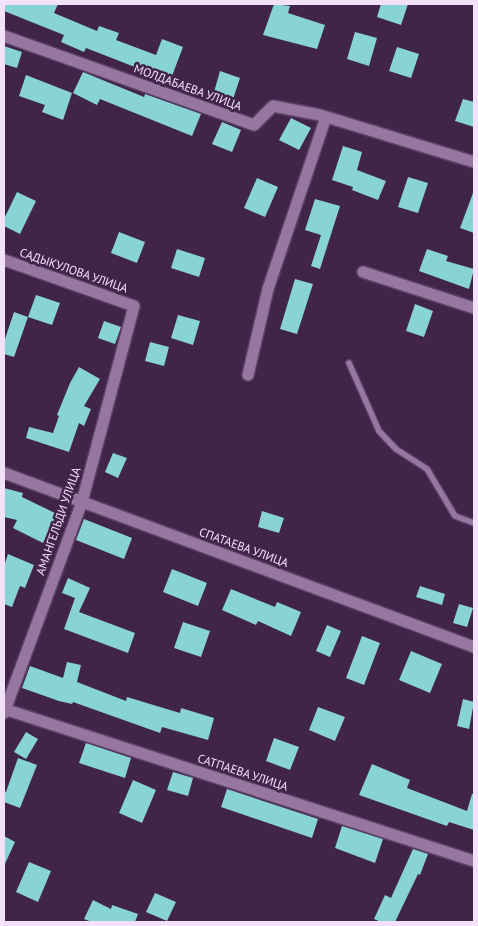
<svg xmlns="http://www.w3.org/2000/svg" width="478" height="926" viewBox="0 0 478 926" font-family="'PT Sans',sans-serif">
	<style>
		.building { fill: #88d3d5 }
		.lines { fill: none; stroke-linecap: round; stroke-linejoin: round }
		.lane-casing { stroke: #5c4364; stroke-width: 8 }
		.street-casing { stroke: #5c4364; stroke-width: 14 }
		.lane { stroke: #9776a2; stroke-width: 5.5 }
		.street { stroke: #9776a2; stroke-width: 11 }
		.labels { text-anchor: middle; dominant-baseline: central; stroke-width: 5; stroke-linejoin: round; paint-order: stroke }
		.street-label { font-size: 12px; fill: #f3e1f9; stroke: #41244a }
	</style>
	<rect width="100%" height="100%" fill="#41244a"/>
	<path class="building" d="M4,4h54l-4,9 43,18 2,-5 20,7 -3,7 40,15 6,-16 21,8 -11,29 -30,-11 -2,4 -54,-21 -2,4 -23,-10 3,-7 -60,-24z
		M274,4l16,2 -2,7 37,12 -8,24 -54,-14z
		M381,4h27l-7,21 -24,-8z
		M355,32l22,6 -8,28 -22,-7z
		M4,46l18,6 -5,16 -13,-4z
		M397,47l22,7 -8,24 -22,-7z
		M220,71l20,7 -7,21 -19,-7z
		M83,72l61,25 1,-3 56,20 -9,22 -92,-37 -3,6 -24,-12z
		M26,75l46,18 -9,27 -21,-8 3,-7 -26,-9z
		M463,99l11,3v25l-19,-6z
		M291,118l20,10 -12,22 -20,-10z
		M222,122l19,8 -9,22 -20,-8z
		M343,146l19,6 -5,18 29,11 -8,19 -26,-10 1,-3 -21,-7z
		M408,177l20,6 -10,30 -20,-6z
		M257,178l21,9 -13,30 -21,-9z
		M17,192l19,9 -16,33 -16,-8v-7z
		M473,193h1v40l-14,-5z
		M315,199l25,7 -20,63 -9,-3 10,-31 -16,-5z
		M119,232l26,10 -8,21 -26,-10z
		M177,249l28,9 -6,19 -28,-9z
		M427,249l21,7 -2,5 28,8 -5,20 -50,-18z
		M295,279l18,5 -16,50 -17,-5z
		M36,295l24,8 -8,22 -24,-8z
		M415,304l18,7 -9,26 -18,-6z
		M14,312l14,5 -14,40 -10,-3v-12z
		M178,315l22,6 -7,24 -22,-7z
		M104,321l17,6 -6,17 -17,-6z
		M150,342l19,5 -5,19 -19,-5z
		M79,367l21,12 -16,27 7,3 -7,17 -5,-3 -10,29 -43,-14 3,-11 24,6 6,-17 -2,-1 13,-32z
		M113,453l14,5 -9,20 -13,-6z
		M4,488l19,5 -1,4 35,17 -14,29 -30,-15 4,-8 -13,-3z
		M262,511l22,7 -5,15 -21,-6z
		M84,519l48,19 -8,21 -48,-19z
		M8,554l26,11 -9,23 -5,-2 -8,21 -8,-3v-38z
		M172,569l35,14 -9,23 -35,-14z
		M68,578l22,10 -11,24 56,21 -7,20 -64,-24 11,-31 -13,-5z
		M420,586l25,8 -3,11 -26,-8z
		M231,589l44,18 2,-5 24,10 -10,24 -33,-15 -2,4 -34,-15z
		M459,604l14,4 -6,19 -14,-4z
		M183,622l27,9 -9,26 -27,-9z
		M327,625l14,6 -11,26 -14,-6z
		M362,636l18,7 -16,42 -18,-7z
		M411,651l31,13 -12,29 -31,-13z
		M67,662l14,3 -4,17 49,19 1,-4 53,16 1,-5 33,10 -6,22 -46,-13 -2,6 -87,-31 -1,2 -13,-3 -37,-13 8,-22 33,12z
		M463,699l11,3 -5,27 -12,-3z
		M318,707l27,10 -10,24 -26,-11z
		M26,732l12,7 -12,20 -12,-7z
		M274,738l25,9 -9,23 -24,-9z
		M86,743l45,15 -6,20 -46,-15z
		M18,758l19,7 -17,43 -16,-6v-11l2,1z
		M372,764l38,16 -3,8 60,23 5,-17h2v36l-25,-8 -2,4 -88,-31z
		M173,772l20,6 -5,18 -21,-6z
		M133,780l23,10 -14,33 -23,-10z
		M227,789l91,30 -6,19 -91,-31z
		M342,826l41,13 -8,24 -40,-15z
		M4,836l11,6 -11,24z
		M413,849l15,5 -8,21 -2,-1 -23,48h-14l-7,-3 11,-24 6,3z
		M29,862l22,9 -13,31 -22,-10z
		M155,893l21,9 -9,19 -21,-9z
		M93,900l18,9 1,-4 26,9 -3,8h-43l-8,-3z"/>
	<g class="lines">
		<defs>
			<path id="lane" d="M349,363l30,68 17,18 31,20 28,47 19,7"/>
			<path id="street" d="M4,36l250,89 19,-19 47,9 154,47
				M4,260l130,46 -52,196 -78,211
				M363,272l111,36
				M248,375l20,-86 58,-172
				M4,473l470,174
				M4,709l470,152"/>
		</defs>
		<use href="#lane" class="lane-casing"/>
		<use href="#street" class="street-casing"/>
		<use href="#lane" class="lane"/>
		<use href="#street" class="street"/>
	</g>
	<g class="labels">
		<g class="street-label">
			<text transform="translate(188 87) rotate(20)">МОЛДАБАЕВА УЛИЦА</text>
			<text transform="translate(74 270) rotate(19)">САДЫКУЛОВА УЛИЦА</text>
			<text transform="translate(58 521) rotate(-71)">АМАНГЕЛЬДИ УЛИЦА</text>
			<text transform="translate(244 547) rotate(20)">СПАТАЕВА УЛИЦА</text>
			<text transform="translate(243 772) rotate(18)">САТПАЕВА УЛИЦА</text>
		</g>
	</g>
	<rect width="478" height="926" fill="none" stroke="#f3e1f9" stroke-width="10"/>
</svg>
